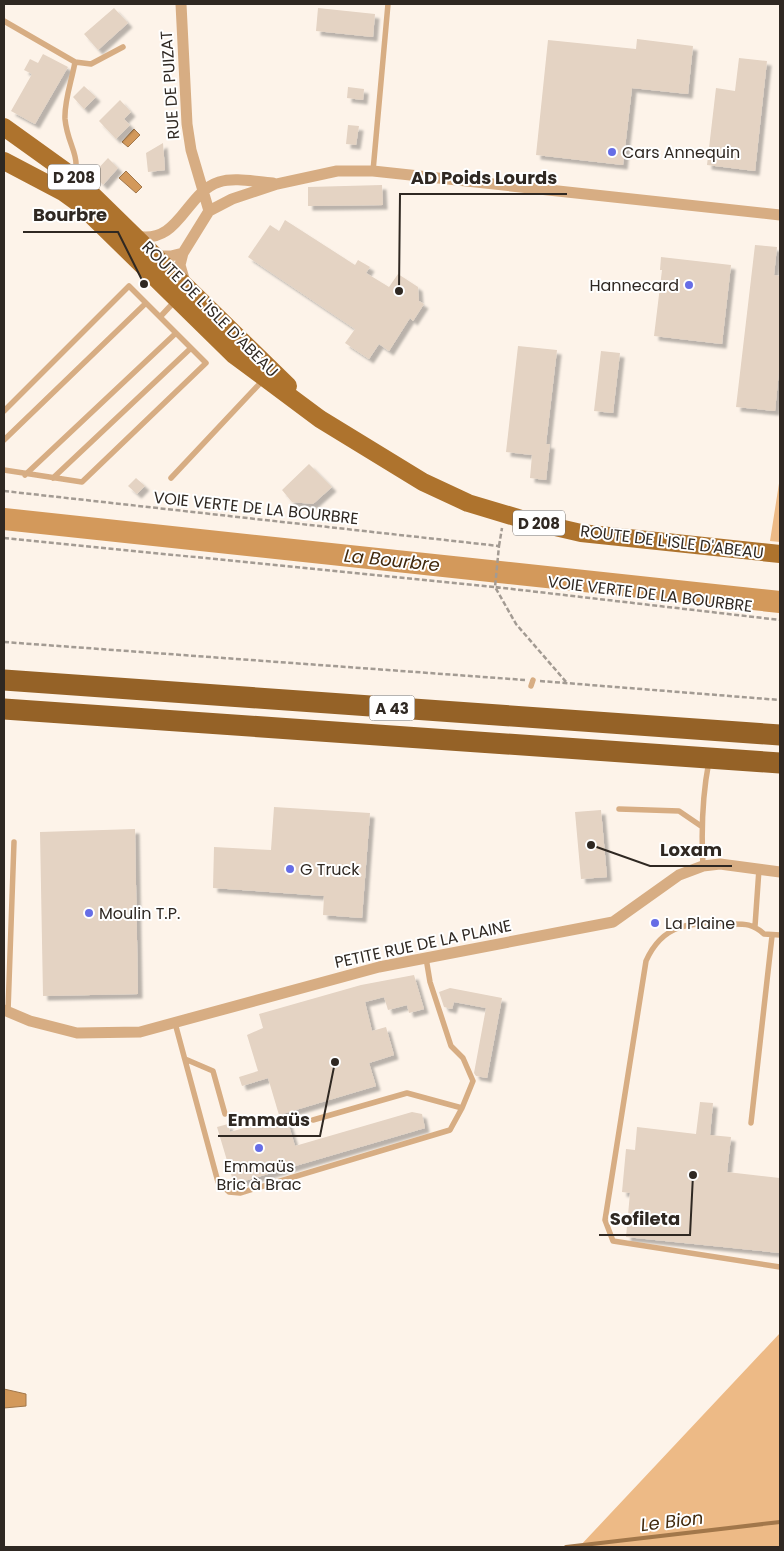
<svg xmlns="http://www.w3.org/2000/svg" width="784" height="1551" viewBox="0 0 784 1551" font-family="Poppins,sans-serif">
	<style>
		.green { fill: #edba86 }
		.water { fill: #d3995b; stroke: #a2774a }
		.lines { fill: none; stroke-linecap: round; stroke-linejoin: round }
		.stream { stroke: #a2774a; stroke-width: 4 }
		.river { stroke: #d3995b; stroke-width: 22 }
		.building { fill: #e4d3c3; filter: url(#shadow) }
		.path { stroke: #a39b93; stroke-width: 2.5; stroke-dasharray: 5 2.5; stroke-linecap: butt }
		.service { stroke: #d7ad83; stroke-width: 5.5 }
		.minor { stroke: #d7ad83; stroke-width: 11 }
		.primary { stroke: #ae732d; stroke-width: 18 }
		.motorway { stroke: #956227; stroke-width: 21 }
		.poi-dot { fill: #666de6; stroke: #fff; stroke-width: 2 }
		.labels { text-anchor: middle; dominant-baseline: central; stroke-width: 4; stroke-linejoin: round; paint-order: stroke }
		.shield { fill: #fff; stroke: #6d6864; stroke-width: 1 }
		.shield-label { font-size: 15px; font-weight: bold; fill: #2f2822 }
		.street-label { font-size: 16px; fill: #2f2822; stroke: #fff }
		.poi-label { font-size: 16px; fill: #2f2822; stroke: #fff; text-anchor: start }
		.water-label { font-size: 18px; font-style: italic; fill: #41290d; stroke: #fff }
		.leader { fill: none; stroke: #2f2822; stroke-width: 2 }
		.callout-dot { fill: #2f2822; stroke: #fff; stroke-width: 2 }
		.callout-label { font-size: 18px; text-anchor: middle; font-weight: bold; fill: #2f2822; stroke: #fff; stroke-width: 4; stroke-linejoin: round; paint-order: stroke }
	</style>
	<defs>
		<filter id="shadow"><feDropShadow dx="4.5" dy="4.5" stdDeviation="1" flood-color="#0004"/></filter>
	</defs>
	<rect width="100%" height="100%" fill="#fdf3e9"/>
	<path class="green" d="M780,477v65l-10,-1z
		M780,1333v214h-201z"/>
	<path class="water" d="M134,129l6,6 -12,12 -6,-5z
		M126,171l16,16 -6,6 -17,-15z
		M4,1389l22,5v12l-22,2z"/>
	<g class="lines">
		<path class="stream" d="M566,1547l214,-25"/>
		<path class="river" d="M4,519l776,83"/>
	</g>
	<path class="building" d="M114,8l14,15 -30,27 -14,-16z
		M318,8l57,6 -2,23 -57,-6z
		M637,39l56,7 -5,48 -56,-6 -9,77 -87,-10 12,-115 88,9z
		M43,54l25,13 -33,57 -24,-13 21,-37 -8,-4 6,-11 8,4z
		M739,58l28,3 -12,110 -48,-6 9,-77 19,3z
		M84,86l12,11 -12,12 -11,-12z
		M348,87l16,2 -1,11 -16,-2z
		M120,100l11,12 -7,7 6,6 -14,14 -17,-18z
		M348,125l11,1 -3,19 -10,-1z
		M163,143l2,27 -17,2 -2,-19z
		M108,158l10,10 -15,17 -10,-11z
		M382,185l1,20 -75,1v-19z
		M285,220l70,45 3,-5 12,7 -4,6 23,14 9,-13 20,13 1,14 5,3 -11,17 -3,-3 -21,33 -10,-7 -10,15 -24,-16 10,-14 -107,-72 22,-32 9,6z
		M755,245l22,2 -3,28 6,1v85l-5,50 -39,-4z
		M661,257l70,8 -9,79 -68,-8 8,-66h-2z
		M518,346l39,4 -11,94h4l-4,36 -16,-2 2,-23 -26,-3z
		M601,351l19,2 -7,60 -19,-2z
		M309,464l23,23 -19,17 -21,-2 -10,-12z
		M136,478l9,8 -8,8 -9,-8z
		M274,807l96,6 -8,105 -39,-3 1,-19 -111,-8 1,-41 57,3z
		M601,810l6,67 -26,2 -6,-67z
		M135,829l3,165 -95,2 -3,-164z
		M414,975l10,34 -15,4 -2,-8 -19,5 -4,-13 -19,5 7,29 14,-4 8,28 -25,8 7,23 -97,29 -11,-37 -26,8 -3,-9 19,-6 -11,-36 16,-7 -4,-14 102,-29z
		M450,988l52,10 -15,80 -11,-2 -2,-3 12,-65 -32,-6 -2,7 -8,-2 -5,-15z
		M700,1102l13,1 -3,32 21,2 -4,35 53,6v75l-154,-16 4,-44 -8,-1 4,-43 9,1 2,-23 59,7z
		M412,1112l10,2 3,14 -191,56 -17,-57 11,-3 2,8 56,-16 9,30z"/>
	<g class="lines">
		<path class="path" d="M4,491l495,55 -4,41 285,33
			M4,538l491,49 21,37 51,59
			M499,546l3,-18
			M4,642l521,38
			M540,681l240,19"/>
		<path class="service" d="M4,21l71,41 16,2 32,-17
			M373,171l15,-167
			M64,191c25,-31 4,-39 1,-72 -1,-18 7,-39 10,-57
			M160,317l15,-16
			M4,411l125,-125 77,77 -124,119 -78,-12
			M4,440l142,-137
			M25,475l151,-142
			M53,478l138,-130
			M171,478l93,-99
			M531,686l2,-6
			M619,809l60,2 22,15
			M703,866c-2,-37 -1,-69 6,-105
			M755,926l4,-57
			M780,935l-16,-1c-12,-11 -20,-10 -36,-10 -37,-2 -65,-1 -82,37l-41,259 8,21 167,26
			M8,1011l6,-169
			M175,1023l43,159 11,10 11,1 210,-63 12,-22 11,-27 -10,-23 -12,-12 -21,-64 -4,-24
			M185,1059l28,12 12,43
			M313,1120l94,-27 55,15
			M751,1123l21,-187"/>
		<path class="minor" d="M181,4l6,120 4,26 18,61
			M136,236c44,9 49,-43 83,-54 16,-5 37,0 54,1
			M183,253l-3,12 5,17
			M152,256h19l12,-3 26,-42 23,-12 45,-15 60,-13h36l407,44
			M4,1010l26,11 47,12 63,-1 239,-65 234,-45 66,-47 24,-9 17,-2 60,8"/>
		<path class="primary" d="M4,127l71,51 213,208
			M4,161l59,31 18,13 153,150 86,64 103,63 45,21 57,17 56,13 199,21"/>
		<path class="motorway" d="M4,680l776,55
			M4,709l776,54"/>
	</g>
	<g class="poi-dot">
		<circle cx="612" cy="152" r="5"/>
		<circle cx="689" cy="285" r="5"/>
		<circle cx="290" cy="869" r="5"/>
		<circle cx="89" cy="913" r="5"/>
		<circle cx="655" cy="923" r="5"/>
		<circle cx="259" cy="1148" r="5"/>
	</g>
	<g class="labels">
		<g class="shield">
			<rect x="48" y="164.5" width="52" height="25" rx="4"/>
			<rect x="513" y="510.5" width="52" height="25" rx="4"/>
			<rect x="369.5" y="695.5" width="45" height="25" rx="4"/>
		</g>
		<g class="shield-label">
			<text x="74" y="177">D 208</text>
			<text x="539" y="523">D 208</text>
			<text x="392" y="708">A 43</text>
		</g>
		<g class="street-label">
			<text transform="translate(170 85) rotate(-94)">RUE DE PUIZAT</text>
			<text transform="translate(210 309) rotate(45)">ROUTE DE L'ISLE D'ABEAU</text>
			<text transform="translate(256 508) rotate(6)">VOIE VERTE DE LA BOURBRE</text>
			<text transform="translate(672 542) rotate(7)">ROUTE DE L'ISLE D'ABEAU</text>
			<text transform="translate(650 594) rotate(7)">VOIE VERTE DE LA BOURBRE</text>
			<text transform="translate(423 944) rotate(-12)">PETITE RUE DE LA PLAINE</text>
		</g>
		<g class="poi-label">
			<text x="622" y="152">Cars Annequin</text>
			<text x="679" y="285" text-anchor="end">Hannecard</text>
			<text x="300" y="869">G Truck</text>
			<text x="99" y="913">Moulin T.P.</text>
			<text x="665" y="923">La Plaine</text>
			<text x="259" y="1166" text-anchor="middle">Emmaüs<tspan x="259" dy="18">Bric à Brac</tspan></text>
		</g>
		<g class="water-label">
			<text transform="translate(392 560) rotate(6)">La Bourbre</text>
			<text transform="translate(672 1521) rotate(-7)">Le Bion</text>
		</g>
	</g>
	<path class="leader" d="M399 291L400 194H567M144 284L118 232H23M591 845L650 866H732M335 1062L320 1136H218M693 1175L690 1235H599"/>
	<g class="callout-dot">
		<circle cx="399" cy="291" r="5"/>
		<circle cx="144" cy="284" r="5"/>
		<circle cx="591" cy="845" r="5"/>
		<circle cx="335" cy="1062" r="5"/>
		<circle cx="693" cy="1175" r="5"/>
	</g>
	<g class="callout-label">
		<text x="484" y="184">AD Poids Lourds</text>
		<text x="70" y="221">Bourbre</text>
		<text x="691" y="856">Loxam</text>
		<text x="269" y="1126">Emmaüs</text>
		<text x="645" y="1225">Sofileta</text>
	</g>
	<rect width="784" height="1551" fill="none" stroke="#2f2822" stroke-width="10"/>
</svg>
